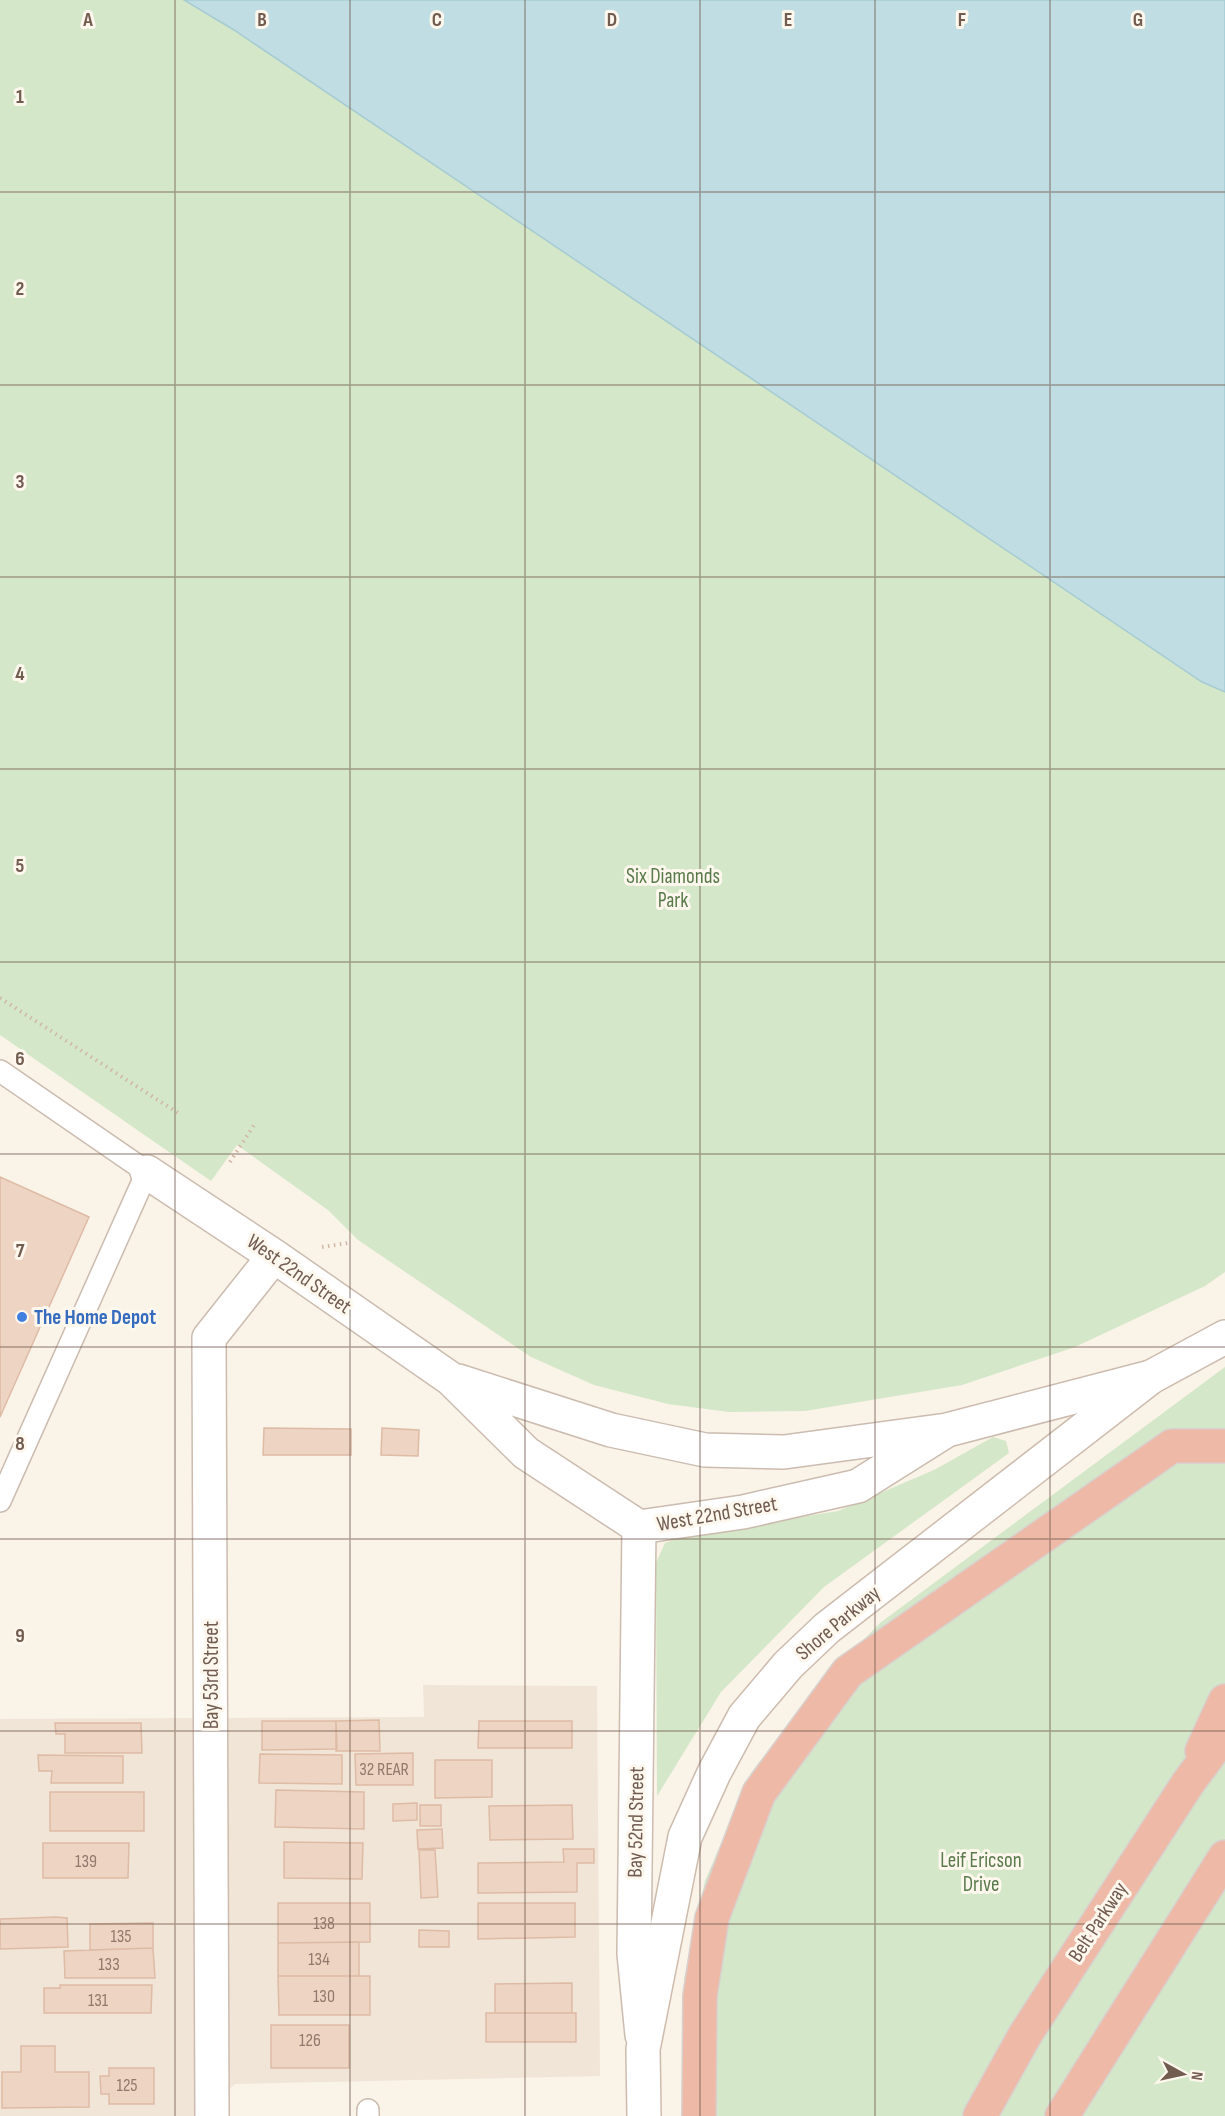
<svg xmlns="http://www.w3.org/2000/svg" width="1225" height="2116" viewBox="0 0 1225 2116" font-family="'Sofia Sans Condensed',sans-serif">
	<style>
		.residential { fill: #f1e5d7 }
		.green { fill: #d4e7c8 }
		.water { fill: #bfdde2; stroke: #a6cbd3; stroke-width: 1.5 }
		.building { fill: #edd4c3; stroke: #debba5; stroke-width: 1.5 }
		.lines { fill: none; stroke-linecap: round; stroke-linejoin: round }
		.lane-casing { stroke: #cbbcaf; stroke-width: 24 }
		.street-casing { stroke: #cbbcaf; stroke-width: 36 }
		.secondary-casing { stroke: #cdbcad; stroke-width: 36 }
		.highway-casing { stroke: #d8d1ce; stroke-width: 36 }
		.path { stroke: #d2b7a6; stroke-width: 4; stroke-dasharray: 1.5 4.5; stroke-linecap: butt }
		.lane { stroke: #fff; stroke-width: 21 }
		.street { stroke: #fff; stroke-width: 33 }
		.secondary { stroke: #fff; stroke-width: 33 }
		.highway { stroke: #eeb9a6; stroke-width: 33 }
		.grid { fill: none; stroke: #725b4f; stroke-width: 1.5; stroke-opacity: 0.55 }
		.shop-dot { fill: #3f7fe0; stroke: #fdf7ee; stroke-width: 2 }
		.labels { text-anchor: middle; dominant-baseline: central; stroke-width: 6; stroke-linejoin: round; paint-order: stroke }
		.number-label { font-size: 18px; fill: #91796c }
		.park-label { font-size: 21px; fill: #597b4b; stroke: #fdf7ee }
		.street-label { font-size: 21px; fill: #725b4f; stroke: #fdf7ee }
		.shop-label { font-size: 21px; font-weight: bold; fill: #366cbe; stroke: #fdf7ee; text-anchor: start }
		.grid-label { font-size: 20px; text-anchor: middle; font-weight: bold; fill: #725b4f; stroke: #fdf7ee; stroke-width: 6; stroke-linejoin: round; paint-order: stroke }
	</style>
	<rect width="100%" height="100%" fill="#faf3e8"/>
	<path class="residential" d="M423,1685l174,1 3,390 -365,8 -37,32h-198v-397l424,-2z"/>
	<path class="green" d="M0,0h1225v1272l-20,14 -130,61 -113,38 -157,26 -76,1 -61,-8 -74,-19 -63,-28 -173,-117 -30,-30 -91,-65 -26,36 -211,-146z
		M1225,1367v749h-542l1,-137 21,-98 46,-108 62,-81 67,-69z
		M993,1437l13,4 3,12 -185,134 -103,105 -64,104 -1,-233 9,-20 23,-8 150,-24 96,-41z"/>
	<path class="water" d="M184,0h1041v692l-23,-10 -968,-652z"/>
	<path class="building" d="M0,1177l89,40 -89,200z
		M264,1428l87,1v26h-88z
		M382,1428l37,2 -1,26 -37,-1z
		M379,1720l1,31h-44v-30z
		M262,1721h74l1,28 -75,1z
		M479,1721h93v27h-94z
		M55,1723h86l1,30h-77v-19h-9z
		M413,1753v32h-57l-1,-31z
		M260,1754l82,1v29l-83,-1z
		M38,1755l85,1v27h-72l1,-12h-13z
		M435,1760h57v37l-57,1z
		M276,1790l88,2v37l-89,-2z
		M50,1792h94v39h-94z
		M417,1803v17l-24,1v-17z
		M420,1805h21v21h-21z
		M572,1805l1,34 -83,1 -1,-34z
		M442,1829l1,19 -25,1 -1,-19z
		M284,1842l79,1 -1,36 -78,-1z
		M43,1843h86l-1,35h-85z
		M563,1849h31v14h-17v29l-99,1v-30l86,-1z
		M419,1850h16l3,47 -17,1z
		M278,1903h92v39l-92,1z
		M478,1903h97v34l-97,2z
		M56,1917l11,1 1,29 -68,2v-30z
		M153,1923v25l-63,2v-26z
		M419,1930l30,1v16h-30z
		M359,1942v34h-81v-33z
		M153,1948l2,30h-90l-1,-27z
		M278,1976h92v39h-91z
		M572,1983v30h-77v-29z
		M60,1985h92l-1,28h-107v-25h16z
		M486,2013h90v29h-90z
		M271,2025h78v43h-78z
		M21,2046h34v26h34v35l-87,1v-36h19z
		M109,2068h45v36h-45v-10h-8l-1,-18h9z"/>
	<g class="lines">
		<defs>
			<path id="lane" d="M0,1071l147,101 -147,329
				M368,2116v-6"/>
			<path id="street" d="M147,1172l127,84 177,123 75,74 113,74 104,-15 115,-26 89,-56
				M458,1381l153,49 94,20 79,2 163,-22 204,-53
				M639,1527l-5,427 8,81
				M212,2116l-3,-778 65,-82"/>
			<path id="secondary" d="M644,2116l-1,-67 42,-212 29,-64 30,-56 44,-52 39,-37 324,-251 74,-40"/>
			<path id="highway" d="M1202,1751l23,-50
				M699,2116l1,-120 12,-78 47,-125 89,-121 324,-226h53
				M980,2116l45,-81 163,-252 37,-50
				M1062,2116l163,-259"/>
		</defs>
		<use href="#lane" class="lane-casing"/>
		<use href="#street" class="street-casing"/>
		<use href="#secondary" class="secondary-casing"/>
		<use href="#highway" class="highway-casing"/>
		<path class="path" d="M0,998l178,115
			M230,1162l24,-37
			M322,1247l26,-4"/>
		<use href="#lane" class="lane"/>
		<use href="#street" class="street"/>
		<use href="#secondary" class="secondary"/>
		<use href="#highway" class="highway"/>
	</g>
	<path class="grid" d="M175,0v2116M350,0v2116M525,0v2116M700,0v2116M875,0v2116M1050,0v2116M0,192h1225M0,385h1225M0,577h1225M0,769h1225M0,962h1225M0,1154h1225M0,1347h1225M0,1539h1225M0,1731h1225M0,1924h1225"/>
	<circle class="shop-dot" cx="22" cy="1317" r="6"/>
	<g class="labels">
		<g class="number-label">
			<text x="384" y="1769">32 REAR</text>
			<text x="86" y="1861">139</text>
			<text x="324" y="1923">138</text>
			<text x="121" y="1936">135</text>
			<text x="319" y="1959">134</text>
			<text x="109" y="1964">133</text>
			<text x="324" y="1996">130</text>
			<text x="98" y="2000">131</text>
			<text x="310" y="2040">126</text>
			<text x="127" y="2085">125</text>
		</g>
		<g class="park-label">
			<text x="673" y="876">Six Diamonds<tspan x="673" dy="24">Park</tspan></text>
			<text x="981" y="1860">Leif Ericson<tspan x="981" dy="24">Drive</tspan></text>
		</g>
		<g class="street-label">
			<text transform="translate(299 1274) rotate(35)">West 22nd Street</text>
			<text transform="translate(717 1514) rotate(-10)">West 22nd Street</text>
			<text transform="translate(838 1623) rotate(-40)">Shore Parkway</text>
			<text transform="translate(211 1675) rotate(-90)">Bay 53rd Street</text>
			<text transform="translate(636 1822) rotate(-89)">Bay 52nd Street</text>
			<text transform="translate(1098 1922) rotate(-57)">Belt Parkway</text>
		</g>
		<g class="shop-label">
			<text x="34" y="1317">The Home Depot</text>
		</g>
	</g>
	<g class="grid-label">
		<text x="88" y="26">A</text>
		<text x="262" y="26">B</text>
		<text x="437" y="26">C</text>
		<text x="612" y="26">D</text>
		<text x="788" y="26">E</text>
		<text x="962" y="26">F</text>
		<text x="1138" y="26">G</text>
		<text x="20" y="103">1</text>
		<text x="20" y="295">2</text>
		<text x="20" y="488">3</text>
		<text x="20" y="680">4</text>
		<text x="20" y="872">5</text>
		<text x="20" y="1065">6</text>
		<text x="20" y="1257">7</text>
		<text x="20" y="1450">8</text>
		<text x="20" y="1642">9</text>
	</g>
	<g transform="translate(1183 2074) rotate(98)" stroke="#fdf7ee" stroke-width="4.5" paint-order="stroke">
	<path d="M0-4.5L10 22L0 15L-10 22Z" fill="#725b4f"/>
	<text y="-9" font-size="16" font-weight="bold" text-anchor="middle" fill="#725b4f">N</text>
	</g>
</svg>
